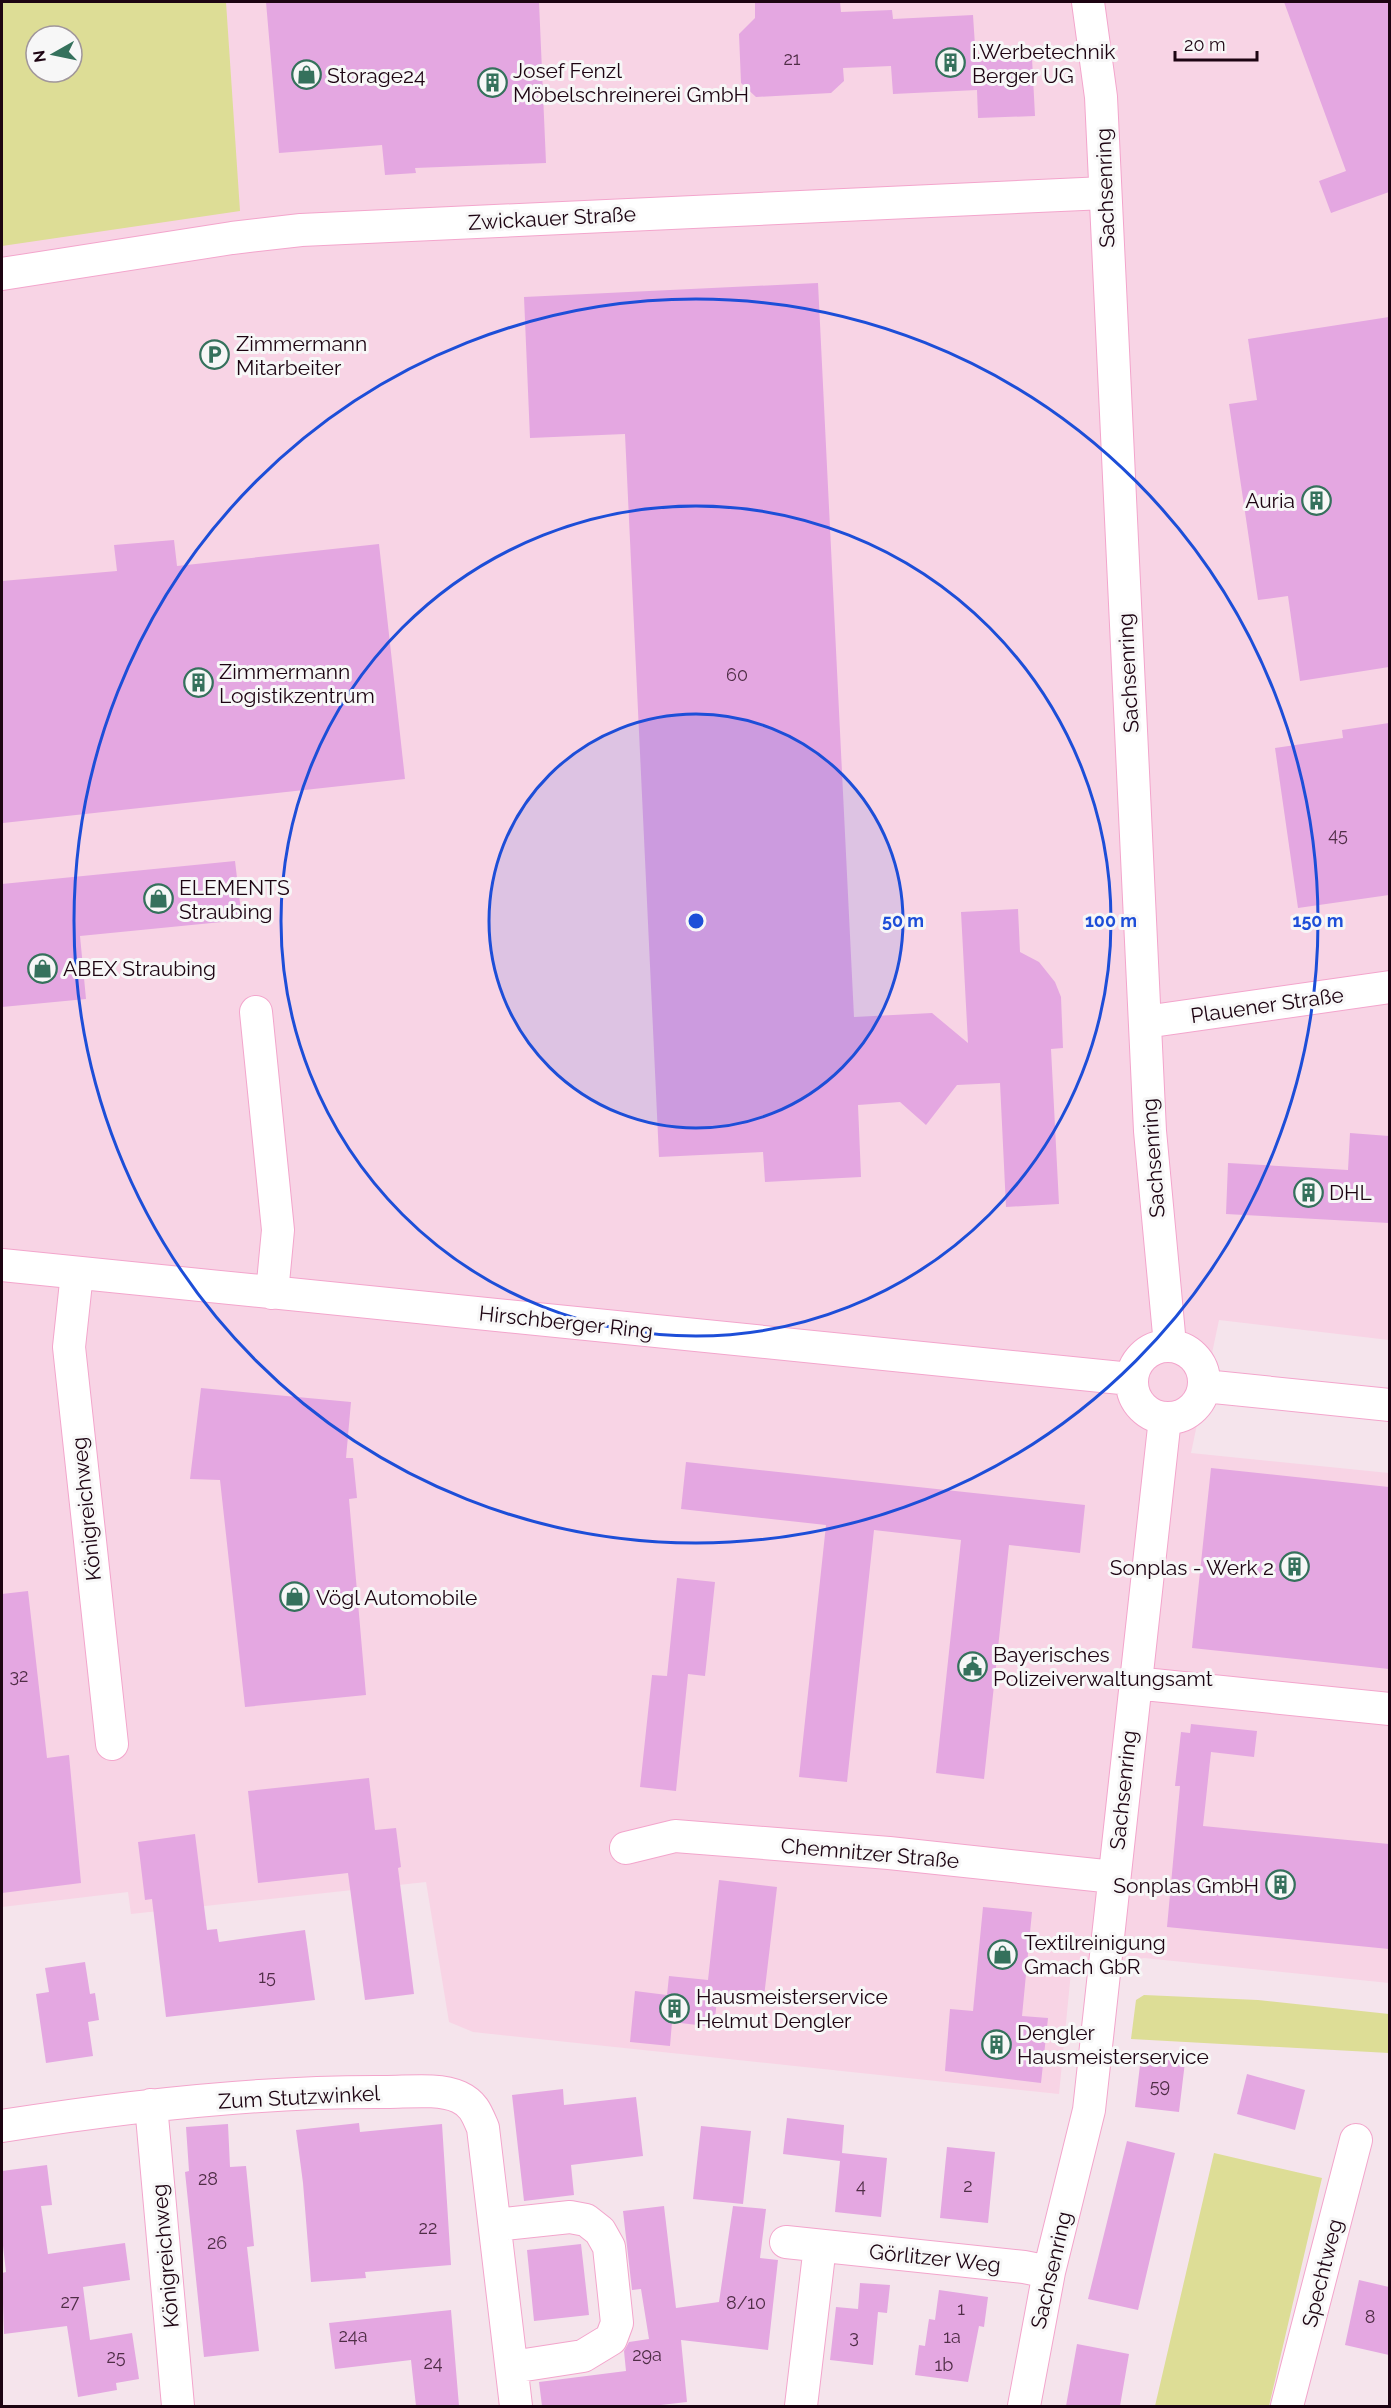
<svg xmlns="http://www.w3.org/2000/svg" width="1391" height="2408" viewBox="0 0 1391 2408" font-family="Raleway,sans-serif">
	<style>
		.built { fill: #f8d4e5; fill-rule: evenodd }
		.green { fill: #dddd96; fill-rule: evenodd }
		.building { fill: #e4a7e1 }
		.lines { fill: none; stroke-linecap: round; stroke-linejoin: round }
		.minor-casing { stroke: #f3a5cc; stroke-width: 34 }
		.minor { stroke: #fff; stroke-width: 32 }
		.ring { fill: none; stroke: #1d4ed8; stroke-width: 3 }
		.labels { text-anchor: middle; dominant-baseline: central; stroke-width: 6; stroke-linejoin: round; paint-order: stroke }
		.number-label { font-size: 18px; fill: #4f2d46 }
		.poi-label { font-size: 21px; fill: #1d0412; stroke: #f7f7f7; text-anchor: start }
		.street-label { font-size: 21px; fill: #1d0412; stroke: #f7f7f7 }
		.centre { fill: #1d4ed8; stroke: #f7f7f7; stroke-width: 3 }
		.ring-label { font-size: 18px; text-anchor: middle; font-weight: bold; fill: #1d4ed8; stroke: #f7f7f7; stroke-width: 6; stroke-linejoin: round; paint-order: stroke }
	</style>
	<rect width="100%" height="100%" fill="#f5e4ec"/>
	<path class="built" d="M2,2h1387v1338l-170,-20 -28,133 198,20v510l-245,-25 -73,14 -12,122 -586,-62 -24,-10 -23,-140 -295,32 -3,-22 -126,15zM36,36h36v36h-36z"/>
	<path class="green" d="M2,2h224l14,209 -238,35zM36,36h36v36h-36z
		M1144,1995l114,5 131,14v39l-258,-14 5,-39z
		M1214,2153l108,25 -53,228h-114z"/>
	<path class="building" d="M266,2h273l7,161 -131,5 1,5 -31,2 -3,-30 -103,8z
		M755,2h85l1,10 51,-2 1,9 80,-4 3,46 56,-3 3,58 -57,2 -1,-28 -84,4 -2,-28 -48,2 1,13 -13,12 -75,4 -15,-14 -2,-49 16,-16z
		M1284,2h105v190l-58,21 -12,-32 27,-10z
		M818,283l36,734 78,-4 36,30 -7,-131 57,-3 2,43 19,10 16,20 6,15 2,51 -12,1 8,155 -53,3 -6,-124 -43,2 -31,40 -26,-23 -42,3 3,72 -96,5 -2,-30 -104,5 -34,-723 -95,4 -6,-141z
		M1389,317v350l-89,14 -12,-85 -30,4 -29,-196 28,-4 -9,-61z
		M174,540l3,26 202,-22 26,235 -402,44 -1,-242 115,-10 -3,-26z
		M1389,723v172l-91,13 -23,-160 68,-10 -1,-8z
		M235,861l7,59 -162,16 6,63 -84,8v-123z
		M1350,1133l39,3v87l-163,-9 2,-51 120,7z
		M201,1388l150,14 -5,56h7l4,40 -8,1 17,196 -121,12 -25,-227 -30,-1z
		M686,1462l399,43 -5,48 -71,-8 -25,234 -48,-6 25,-233 -87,-10 -27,252 -48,-5 27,-252 -145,-16z
		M1211,1468l178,19v182l-197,-21z
		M677,1578l38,4 -10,94 -17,-2 -12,117 -36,-4 12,-112 15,1z
		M28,1591l19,167 22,-3 12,128 -79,10v-299z
		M1191,1724l66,7 -3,26 -43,-5 -8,74 186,18v105l-222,-22 13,-141h-5l6,-54 9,1z
		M369,1778l6,52 21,-2 5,39 -3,1 16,126 -49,6 -17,-127 -90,10 -10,-92z
		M195,1834l12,96 10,-1 2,13 86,-12 10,70 -149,17 -14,-118 -7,1 -7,-58z
		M719,1880l58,7 -14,118 -46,-5 -3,27 -42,-5 -2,24 -40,-4 5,-51 32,4 2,-19 39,4z
		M983,1907l49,5 -10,104 26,2 -7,65 -96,-12 5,-62 23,2z
		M85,1962l5,32 5,-1 4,27 -11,2 5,34 -47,7 -10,-69 13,-2 -4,-24z
		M1141,2057l44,5 -6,50 -44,-5z
		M1247,2074l58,16 -10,40 -58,-16z
		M563,2089l1,16 72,-8 7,59 -72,9 3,30 -50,6 -12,-106z
		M787,2118l57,7 -2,28 45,5 -6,59 -46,-5 5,-51 -57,-7z
		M359,2123l1,9 82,-8 9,141 -86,7 1,6 -55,4 -8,-99 -7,-53z
		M228,2124l2,43 16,-1 8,80 -7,1 12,104 -55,6 -19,-185 4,-1 -3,-44z
		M701,2126l50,5 -8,73 -50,-5z
		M1127,2141l48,12 -37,157 -50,-11z
		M947,2147l48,5 -7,71 -48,-5z
		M47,2165l5,40 -11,1 7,48 77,-11 5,37 -47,7 7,53 42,-7 7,46 -23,4 1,7 -39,7 -11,-71 -63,8 -2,-61 4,-1 -4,-35v-66z
		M664,2206l12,102 43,-6 14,-96 33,3 -6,49 18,2 -10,90 -87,-10 6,62 -35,4h-110l-3,-24 87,-11 -2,-20 5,-9 20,-3 -8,-50 -9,1 -9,-79z
		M581,2244l8,71 -55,6 -7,-71z
		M1359,2280l30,7v68l-44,-10z
		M860,2283l30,2 -3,28 -9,-1 -5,53 -43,-5 6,-53 22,2z
		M939,2290l49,7 -4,30 -5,-1 -11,56 -53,-7 4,-30 6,1 4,-27 6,1z
		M451,2310l8,96h-43l-5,-46 -76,9 -6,-46z
		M1077,2344l52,10 -9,52h-54z"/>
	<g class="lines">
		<defs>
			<path id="minor" d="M1088,2l13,95 49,1034 20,214
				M2,274l230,-36 69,-8 804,-37
				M256,1012l22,218 -6,63
				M1145,1022l245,-35
				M2,1265l1129,114
				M77,1273l-8,74 43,397
				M1132 1382a36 36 0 1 1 72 0a36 36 0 1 1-72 0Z
				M1204,1386l186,19
				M1134,1683l256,26
				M626,1848l49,-12 214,17 225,24
				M151,2105l27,301
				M2,2126c126,-20 256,-35 385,-34 21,0 52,-4 72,5 15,7 18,17 24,31l33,278
				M495,2225l75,-8 16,3 14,11 9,16 8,76 -6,16 -28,17 -71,11
				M786,2242l238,25 25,5
				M801,2406l19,-160
				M1024,2406l25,-134 40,-162 76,-692
				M1287,2406l69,-266"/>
		</defs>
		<use href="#minor" class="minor-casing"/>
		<use href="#minor" class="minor"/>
	</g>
	<circle cx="696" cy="921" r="207" fill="#1d4ed8" fill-opacity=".12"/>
	<g class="ring">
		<circle cx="696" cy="921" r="207"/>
		<circle cx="696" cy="921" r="415"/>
		<circle cx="696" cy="921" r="622"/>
	</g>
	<defs>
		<symbol id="building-ring" viewBox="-11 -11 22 22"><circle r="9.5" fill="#f7f7f7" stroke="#35715c" stroke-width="1.5"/><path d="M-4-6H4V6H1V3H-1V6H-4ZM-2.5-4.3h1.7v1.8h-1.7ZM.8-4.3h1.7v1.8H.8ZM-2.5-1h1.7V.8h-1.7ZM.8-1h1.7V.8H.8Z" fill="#35715c"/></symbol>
		<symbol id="shop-ring" viewBox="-11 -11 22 22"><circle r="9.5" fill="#f7f7f7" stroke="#35715c" stroke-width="1.5"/><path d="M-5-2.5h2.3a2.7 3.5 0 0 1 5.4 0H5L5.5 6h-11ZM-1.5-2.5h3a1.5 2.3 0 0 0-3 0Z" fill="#35715c"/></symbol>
		<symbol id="parking-ring" viewBox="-11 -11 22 22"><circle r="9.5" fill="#f7f7f7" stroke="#35715c" stroke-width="1.5"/><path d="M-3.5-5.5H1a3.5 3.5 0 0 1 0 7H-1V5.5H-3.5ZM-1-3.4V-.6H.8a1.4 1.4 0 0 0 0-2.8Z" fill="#35715c"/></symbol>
		<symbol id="civic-ring" viewBox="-11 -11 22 22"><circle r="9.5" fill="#f7f7f7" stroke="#35715c" stroke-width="1.5"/><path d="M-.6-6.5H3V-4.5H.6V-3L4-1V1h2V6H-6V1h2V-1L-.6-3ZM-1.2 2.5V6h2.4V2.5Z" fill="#35715c"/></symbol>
	</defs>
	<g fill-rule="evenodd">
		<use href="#building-ring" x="934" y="46" width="33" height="33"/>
		<use href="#shop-ring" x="290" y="58" width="33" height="33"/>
		<use href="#building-ring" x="476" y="66" width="33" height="33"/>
		<use href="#parking-ring" x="198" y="338" width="33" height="33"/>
		<use href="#building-ring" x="1300" y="484" width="33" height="33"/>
		<use href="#building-ring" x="182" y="666" width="33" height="33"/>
		<use href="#shop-ring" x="142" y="882" width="33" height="33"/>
		<use href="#shop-ring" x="26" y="952" width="33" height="33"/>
		<use href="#building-ring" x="1292" y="1176" width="33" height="33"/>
		<use href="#building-ring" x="1278" y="1550" width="33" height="33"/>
		<use href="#shop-ring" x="278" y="1580" width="33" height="33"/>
		<use href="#civic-ring" x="956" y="1650" width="33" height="33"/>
		<use href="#building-ring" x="1264" y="1868" width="33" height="33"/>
		<use href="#shop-ring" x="986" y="1938" width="33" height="33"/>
		<use href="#building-ring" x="658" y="1992" width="33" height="33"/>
		<use href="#building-ring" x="980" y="2028" width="33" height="33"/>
	</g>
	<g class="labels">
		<g class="number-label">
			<text x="792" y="58">21</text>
			<text x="737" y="674">60</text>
			<text x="1338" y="834">45</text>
			<text x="19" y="1675">32</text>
			<text x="267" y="1976">15</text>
			<text x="1160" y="2085">59</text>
			<text x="208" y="2178">28</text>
			<text x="861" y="2185">4</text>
			<text x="968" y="2185">2</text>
			<text x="428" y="2227">22</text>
			<text x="217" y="2242">26</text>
			<text x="70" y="2301">27</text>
			<text x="746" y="2302">8/10</text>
			<text x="961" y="2308">1</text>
			<text x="1370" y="2316">8</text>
			<text x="353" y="2335">24a</text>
			<text x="854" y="2336">3</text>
			<text x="952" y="2336">1a</text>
			<text x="647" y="2354">29a</text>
			<text x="116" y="2356">25</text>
			<text x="433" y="2362">24</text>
			<text x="944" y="2364">1b</text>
		</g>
		<g class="poi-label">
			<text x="972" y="51">i.Werbetechnik<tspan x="972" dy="24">Berger UG</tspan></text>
			<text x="513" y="70">Josef Fenzl<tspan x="513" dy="24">Möbelschreinerei GmbH</tspan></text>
			<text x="327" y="75">Storage24</text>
			<text x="236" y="343">Zimmermann<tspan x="236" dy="24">Mitarbeiter</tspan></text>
			<text x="1295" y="500" text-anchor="end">Auria</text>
			<text x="219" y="671">Zimmermann<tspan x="219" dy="24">Logistikzentrum</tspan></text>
			<text x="179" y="887">ELEMENTS<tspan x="179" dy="24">Straubing</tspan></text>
			<text x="63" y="968">ABEX Straubing</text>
			<text x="1329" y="1192">DHL</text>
			<text x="1274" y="1567" text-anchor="end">Sonplas - Werk 2</text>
			<text x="316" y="1597">Vögl Automobile</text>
			<text x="993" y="1654">Bayerisches<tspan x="993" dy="24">Polizeiverwaltungsamt</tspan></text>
			<text x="1259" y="1885" text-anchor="end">Sonplas GmbH</text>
			<text x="1024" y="1942">Textilreinigung<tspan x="1024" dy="24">Gmach GbR</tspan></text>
			<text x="696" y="1996">Hausmeisterservice<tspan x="696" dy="24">Helmut Dengler</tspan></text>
			<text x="1017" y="2032">Dengler<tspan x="1017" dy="24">Hausmeisterservice</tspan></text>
		</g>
		<g class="street-label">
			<text transform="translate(1105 188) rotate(-92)">Sachsenring</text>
			<text transform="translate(552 218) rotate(-3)">Zwickauer Straße</text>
			<text transform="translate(1128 673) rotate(-93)">Sachsenring</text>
			<text transform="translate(1267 1005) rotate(-8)">Plauener Straße</text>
			<text transform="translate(1153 1158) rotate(-94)">Sachsenring</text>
			<text transform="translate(566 1322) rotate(6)">Hirschberger Ring</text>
			<text transform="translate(86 1509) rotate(-96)">Königreichweg</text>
			<text transform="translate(1123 1790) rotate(-84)">Sachsenring</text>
			<text transform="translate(870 1853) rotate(5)">Chemnitzer Straße</text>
			<text transform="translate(299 2097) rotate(-3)">Zum Stutzwinkel</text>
			<text transform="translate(165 2256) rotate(-95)">Königreichweg</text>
			<text transform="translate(935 2258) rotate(6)">Görlitzer Weg</text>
			<text transform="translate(1051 2270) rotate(-77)">Sachsenring</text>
			<text transform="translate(1322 2273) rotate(-76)">Spechtweg</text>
		</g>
	</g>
	<circle cx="696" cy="921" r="9" class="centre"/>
	<g class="ring-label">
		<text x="903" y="927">50 m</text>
		<text x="1111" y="927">100 m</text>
		<text x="1318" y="927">150 m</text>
	</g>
	<rect width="1391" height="2408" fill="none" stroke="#1d0412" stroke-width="6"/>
	<g transform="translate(54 54) rotate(261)"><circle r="28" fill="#f7f7f7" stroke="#a0969b" stroke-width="1.5"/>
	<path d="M0-4.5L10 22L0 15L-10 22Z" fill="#35715c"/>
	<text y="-9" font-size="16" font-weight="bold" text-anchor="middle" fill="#1d0412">N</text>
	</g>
	<path d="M1175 51v9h82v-9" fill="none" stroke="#1d0412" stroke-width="3"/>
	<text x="1184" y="51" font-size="18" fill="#1d0412" stroke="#f7f7f7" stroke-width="4.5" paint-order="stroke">20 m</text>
</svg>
